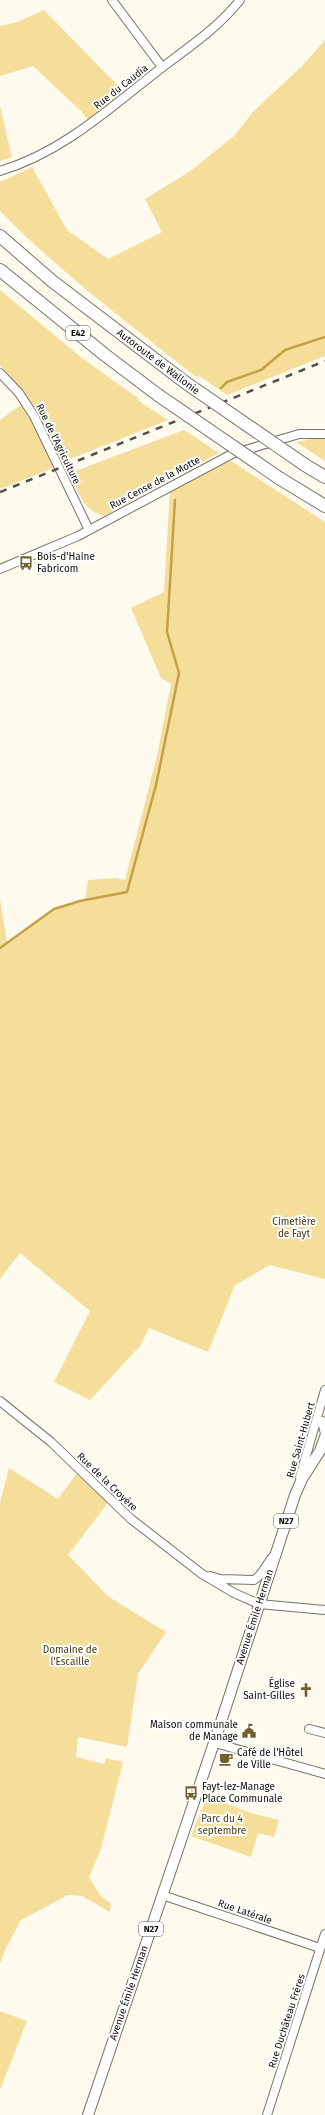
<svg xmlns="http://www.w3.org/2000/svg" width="325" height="2115" viewBox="0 0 325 2115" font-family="'Fira Sans',sans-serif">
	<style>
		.green { fill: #f5de9a }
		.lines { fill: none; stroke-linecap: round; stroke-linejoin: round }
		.stream { stroke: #c2a244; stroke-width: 2.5 }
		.minor-casing { stroke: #777368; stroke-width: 10 }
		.major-casing { stroke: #777368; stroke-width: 12 }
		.highway-casing { stroke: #777368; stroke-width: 14 }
		.minor { stroke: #fff; stroke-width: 8 }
		.major { stroke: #fff; stroke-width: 10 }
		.highway { stroke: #fff; stroke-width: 12 }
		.rail { stroke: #53504a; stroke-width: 2.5; stroke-dasharray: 7 7; stroke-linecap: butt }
		.highway-bridge-casing { stroke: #777368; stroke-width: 14; stroke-linecap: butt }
		.highway-bridge { stroke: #fff; stroke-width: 12 }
		.labels { text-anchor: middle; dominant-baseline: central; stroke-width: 4; stroke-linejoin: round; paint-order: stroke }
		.shield { fill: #fff; stroke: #565552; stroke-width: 1 }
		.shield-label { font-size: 9px; font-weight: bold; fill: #0e0c08 }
		.street-label { font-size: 10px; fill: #0e0c08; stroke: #fff }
		.poi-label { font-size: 10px; fill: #0e0c08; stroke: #fff; text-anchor: start }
		.park-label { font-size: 10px; fill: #453810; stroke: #fff }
	</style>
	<rect width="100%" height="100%" fill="#fefaee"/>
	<path class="green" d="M44,10l83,85 -36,29 -9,-12 -49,-46 -33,10v-50l17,-4z
		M325,40v316l-98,39 -26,-18 -6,-1c-66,-52 -136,-105 -195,-165v-29l32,-15 35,63 41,29 54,-27 -17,-33 47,-29 42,-34 19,-24 49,-46z
		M0,106l12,51 -12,4z
		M0,290l82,68 57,41 1,3 28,18 -105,42 -27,-54 -36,-43z
		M25,402l18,33 10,33 -53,21v-69z
		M184,430l35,23 -115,63c-22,-6 -25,-24 -34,-43z
		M325,437v24l-29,-19z
		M231,461l94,61v757l-55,-14 -35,20 -27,67 -59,-24 -9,18 -50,54 -36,-18 36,-71 -70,-58 -20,26v-380l7,43 47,-33 31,-8 3,-21 28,-2 9,2 32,-124 14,-72 -10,-6 -30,-70 33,-16 6,-103z
		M9,1468l49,31 22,-30 30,31 -42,55 41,42 57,35 -28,42 -11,73 -49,-10 -2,20 28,7 2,-6 17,4 -22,87 -12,28 10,17 12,10 -1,8 -28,-16 -14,-1 -47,25 -16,30 -5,14v-461z
		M207,1796l44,17 28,7 -5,17 -16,-4 -7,24 -60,-21z
		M0,2011l27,10 -27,69z"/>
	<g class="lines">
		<path class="stream" d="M221,388l6,-6 34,-12 24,-20 40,-13
			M0,948l54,-39 26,-8 47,-9 29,-107 23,-112 -12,-41 8,-132"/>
		<defs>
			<path id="minor" d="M112,0l50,67
				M0,171c63,-19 110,-63 160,-102 29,-22 58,-41 80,-69
				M0,373l19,20 15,23 55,114
				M0,569l78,-33 154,-82 67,-20h26
				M0,1401l51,41 80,77 71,55 32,19 25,11 66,6
				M322,1421l3,13
				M320,1448l5,-14
				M300,1477l25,-87
				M210,1576l10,3 34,1c9,-5 13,-18 21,-26
				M309,1729l16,4
				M215,1743l110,31
				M162,1895l158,53
				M267,2115l58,-181"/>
			<path id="major" d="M88,2115l133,-393 74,-227 7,-16 23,-36"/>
			<path id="highway" d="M0,236l52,45 134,102
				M0,270l105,85 53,40
				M305,465l20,12
				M279,478l46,28"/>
		</defs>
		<use href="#minor" class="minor-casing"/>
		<use href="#major" class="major-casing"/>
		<use href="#highway" class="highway-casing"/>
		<use href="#minor" class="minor"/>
		<use href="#major" class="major"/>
		<use href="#highway" class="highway"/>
		<path class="rail" d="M0,492l325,-131"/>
		<defs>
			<path id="highway-bridge" d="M186,383l119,82
				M158,395l121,83"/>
		</defs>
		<use href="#highway-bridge" class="highway-bridge-casing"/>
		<use href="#highway-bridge" class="highway-bridge"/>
	</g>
	<defs>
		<symbol id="bus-bare" viewBox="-9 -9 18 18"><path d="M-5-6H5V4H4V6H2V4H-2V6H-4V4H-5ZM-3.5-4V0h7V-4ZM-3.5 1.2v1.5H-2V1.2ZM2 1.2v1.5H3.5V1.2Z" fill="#715f2d" stroke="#fff" stroke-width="2.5" paint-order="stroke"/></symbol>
		<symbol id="church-bare" viewBox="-9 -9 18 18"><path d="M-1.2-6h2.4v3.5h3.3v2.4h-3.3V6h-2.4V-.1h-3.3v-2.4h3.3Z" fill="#715f2d" stroke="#fff" stroke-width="2.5" paint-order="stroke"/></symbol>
		<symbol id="civic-bare" viewBox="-9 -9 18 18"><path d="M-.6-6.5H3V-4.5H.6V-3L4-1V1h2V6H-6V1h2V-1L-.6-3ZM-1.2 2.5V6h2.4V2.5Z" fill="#715f2d" stroke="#fff" stroke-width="2.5" paint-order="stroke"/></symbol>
		<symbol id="cafe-bare" viewBox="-9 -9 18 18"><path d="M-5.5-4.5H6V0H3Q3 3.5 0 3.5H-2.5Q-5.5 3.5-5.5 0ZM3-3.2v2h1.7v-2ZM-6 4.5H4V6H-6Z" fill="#715f2d" stroke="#fff" stroke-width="2.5" paint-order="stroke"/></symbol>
	</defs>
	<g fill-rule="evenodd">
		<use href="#bus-bare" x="16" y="553" width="20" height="20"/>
		<use href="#church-bare" x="296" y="1680" width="20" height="20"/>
		<use href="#civic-bare" x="239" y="1721" width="20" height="20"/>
		<use href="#cafe-bare" x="216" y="1749" width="20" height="20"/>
		<use href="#bus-bare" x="181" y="1783" width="20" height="20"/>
	</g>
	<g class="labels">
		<g class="shield">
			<rect x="66" y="326" width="24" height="14" rx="3"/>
			<rect x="274" y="1514" width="24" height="14" rx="3"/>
			<rect x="139" y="1922" width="24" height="14" rx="3"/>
		</g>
		<g class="shield-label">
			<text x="78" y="333">E42</text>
			<text x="286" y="1521">N27</text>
			<text x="151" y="1929">N27</text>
		</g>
		<g class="street-label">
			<text transform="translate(121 87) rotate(-38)">Rue du Caudia</text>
			<text transform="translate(158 362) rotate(37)">Autoroute de Wallonie</text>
			<text transform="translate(58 444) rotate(64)">Rue de l'Agriculture</text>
			<text transform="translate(155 483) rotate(-28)">Rue Cense de la Motte</text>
			<text transform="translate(301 1440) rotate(-74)">Rue Saint-Hubert</text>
			<text transform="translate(107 1482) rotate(44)">Rue de la Croyère</text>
			<text transform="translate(255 1617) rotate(-72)">Avenue Émile Herman</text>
			<text transform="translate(245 1912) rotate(19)">Rue Latérale</text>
			<text transform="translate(129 1993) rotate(-71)">Avenue Émile Herman</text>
			<text transform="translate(287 2021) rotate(-72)">Rue Duchâteau Frères</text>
		</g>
		<g class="poi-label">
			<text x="37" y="557">Bois-d'Haine<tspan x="37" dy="12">Fabricom</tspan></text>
			<text x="295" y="1684" text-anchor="end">Église<tspan x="295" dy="12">Saint-Gilles</tspan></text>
			<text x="238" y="1725" text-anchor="end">Maison communale<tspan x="238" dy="12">de Manage</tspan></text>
			<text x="237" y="1753">Café de l'Hôtel<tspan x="237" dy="12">de Ville</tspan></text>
			<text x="202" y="1787">Fayt-lez-Manage<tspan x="202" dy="12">Place Communale</tspan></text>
		</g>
		<g class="park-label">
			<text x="294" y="1222">Cimetière<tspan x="294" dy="12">de Fayt</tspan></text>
			<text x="70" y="1650">Domaine de<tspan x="70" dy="12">l'Escaille</tspan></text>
			<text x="222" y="1819">Parc du 4<tspan x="222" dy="12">septembre</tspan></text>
		</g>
	</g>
</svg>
